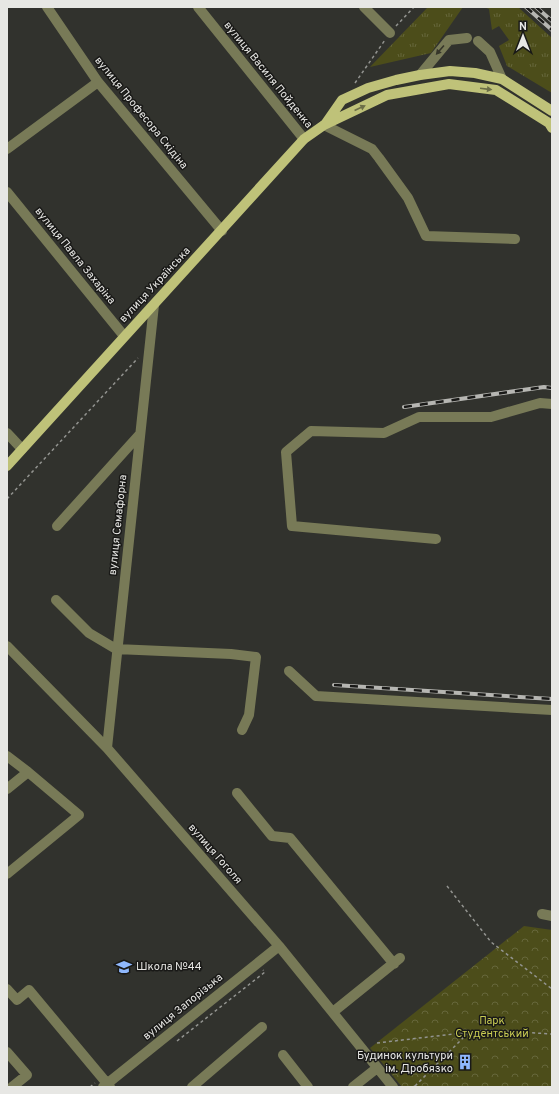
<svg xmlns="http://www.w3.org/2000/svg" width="559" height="1094" viewBox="0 0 559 1094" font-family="Overpass,sans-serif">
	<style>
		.grass { fill: url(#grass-tufts) }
		.forest { fill: url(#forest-crowns) }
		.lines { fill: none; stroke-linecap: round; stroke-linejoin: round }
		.path { stroke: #939490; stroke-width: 1.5; stroke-dasharray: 3 3; stroke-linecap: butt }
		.minor { stroke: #787a57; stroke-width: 10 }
		.major { stroke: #bfc279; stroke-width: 10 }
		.rail-casing { stroke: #b6b6b2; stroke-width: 4 }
		.rail { stroke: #191917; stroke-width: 2.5; stroke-dasharray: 8; stroke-linecap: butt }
		.oneway { fill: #36362a }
		.oneway2 { fill: #6c6e48 }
		.labels { text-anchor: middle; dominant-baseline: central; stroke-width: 3; stroke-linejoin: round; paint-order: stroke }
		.street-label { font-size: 11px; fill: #e7e7e4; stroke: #191917 }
		.poi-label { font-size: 11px; fill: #e7e7e4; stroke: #191917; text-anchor: start }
		.park-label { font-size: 11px; fill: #c8cb53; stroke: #191917 }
	</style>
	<defs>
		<pattern id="grass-tufts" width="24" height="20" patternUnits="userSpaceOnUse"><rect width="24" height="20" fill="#4c4d1a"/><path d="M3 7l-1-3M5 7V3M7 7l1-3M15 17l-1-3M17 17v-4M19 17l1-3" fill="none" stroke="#66673b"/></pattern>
		<pattern id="forest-crowns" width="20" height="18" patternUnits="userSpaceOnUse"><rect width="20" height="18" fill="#4c4d1a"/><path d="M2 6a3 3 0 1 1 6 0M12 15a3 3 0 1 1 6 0" fill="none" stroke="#66673b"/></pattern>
	</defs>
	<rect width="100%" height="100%" fill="#31322d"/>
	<path class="grass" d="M428,7h35l-32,46 -61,14z
		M484,7h34l34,31v55l-45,-27 -8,-20 10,-6 -10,-14 -7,4 -3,-21z"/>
	<path class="forest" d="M524,926l28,4v157h-150l-32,-39z"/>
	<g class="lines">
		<path class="path" d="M396,26l18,-19
			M355,83l30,-43
			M7,499l131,-141
			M447,886l44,56 61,47
			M177,1041l88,-69 -2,-2
			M377,1043l111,-13 64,4
			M415,1086l54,-54
			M90,1087l5,-4
			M413,1087l2,-1 6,1"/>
		<path class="minor" d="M47,7l51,75 124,149
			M198,7l106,132
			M364,7l26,26
			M478,41l12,11 12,27
			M420,75l29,-35 18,-2
			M324,125l48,24 7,9 29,40 18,38 89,3
			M7,149l91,-67
			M7,192l117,144
			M7,433l15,16
			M57,526l83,-92
			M436,539l-144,-13 -6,-74 25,-21 73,2 35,-16h72l49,-14 12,1
			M56,600l33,33 27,16 115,5 25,3 -7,58 -7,15
			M7,646l100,102 172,198 114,141
			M289,671l27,25 236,14
			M107,748l47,-443
			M7,756l21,16 -21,17
			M237,793l35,43 18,2 104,126
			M7,874l72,-59 -51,-43
			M542,914l10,2
			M7,989l10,11 12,-10 81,97
			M333,1012l67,-54
			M7,1052l20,23 -15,12
			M283,1055l25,32
			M103,1087l176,-141
			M192,1087l70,-60
			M353,1087l24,-19"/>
		<path class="major" d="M326,123l16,-23 26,-12 28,-8 24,-5 30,-4 25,2 27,6 50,32
			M7,466l297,-327 20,-14 63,-30 62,-11 47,6 53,33 3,5"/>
		<defs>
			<path id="rail" d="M526,7l26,23
				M536,7l16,14
				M404,407l140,-20 8,1
				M334,685l218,14"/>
		</defs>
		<use href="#rail" class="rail-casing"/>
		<use href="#rail" class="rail"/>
	</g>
	<defs><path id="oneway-solid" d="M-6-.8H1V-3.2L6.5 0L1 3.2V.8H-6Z"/></defs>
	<use class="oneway" href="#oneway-solid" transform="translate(440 50) rotate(131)"/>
	<g class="oneway2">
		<use href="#oneway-solid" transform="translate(486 89) rotate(7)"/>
		<use href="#oneway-solid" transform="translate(360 108) rotate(-25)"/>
	</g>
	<defs>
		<symbol id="school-bare" viewBox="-9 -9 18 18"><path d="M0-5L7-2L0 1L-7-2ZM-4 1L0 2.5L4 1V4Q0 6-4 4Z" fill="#8fb8fd" stroke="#191917" stroke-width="2.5" paint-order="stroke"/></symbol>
		<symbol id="building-bare" viewBox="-9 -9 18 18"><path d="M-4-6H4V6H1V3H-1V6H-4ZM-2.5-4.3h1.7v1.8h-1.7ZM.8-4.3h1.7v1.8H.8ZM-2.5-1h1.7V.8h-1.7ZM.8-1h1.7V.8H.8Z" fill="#8fb8fd" stroke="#191917" stroke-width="2.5" paint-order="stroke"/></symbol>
	</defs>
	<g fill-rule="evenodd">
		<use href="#school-bare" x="113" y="956" width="22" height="22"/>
		<use href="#building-bare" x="454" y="1051" width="22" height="22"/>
	</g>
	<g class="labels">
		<g class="street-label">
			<text transform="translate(268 75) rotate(51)">вулиця Василя Пойденка</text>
			<text transform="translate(141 113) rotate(51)">вулиця Професора Скідіна</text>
			<text transform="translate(75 256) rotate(51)">вулиця Павла Захаріна</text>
			<text transform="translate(155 285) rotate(-47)">вулиця Українська</text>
			<text transform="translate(118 525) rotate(-84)">вулиця Семафорна</text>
			<text transform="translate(215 854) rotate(49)">вулиця Гоголя</text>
			<text transform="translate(183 1007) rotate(-39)">вулиця Запорізька</text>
		</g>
		<g class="poi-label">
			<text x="136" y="967">Школа №44</text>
			<text x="453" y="1056" text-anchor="end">Будинок культури<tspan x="453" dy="13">ім. Дробязко</tspan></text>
		</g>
		<g class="park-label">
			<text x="492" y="1021">Парк<tspan x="492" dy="13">Студентський</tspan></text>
		</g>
	</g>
	<rect width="559" height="1094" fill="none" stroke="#e7e7e4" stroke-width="16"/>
	<g transform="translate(523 36)" stroke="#191917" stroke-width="3" paint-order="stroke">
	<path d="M0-3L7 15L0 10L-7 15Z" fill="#e7e7e4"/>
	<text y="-6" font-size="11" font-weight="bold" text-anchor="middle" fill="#e7e7e4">N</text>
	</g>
</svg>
